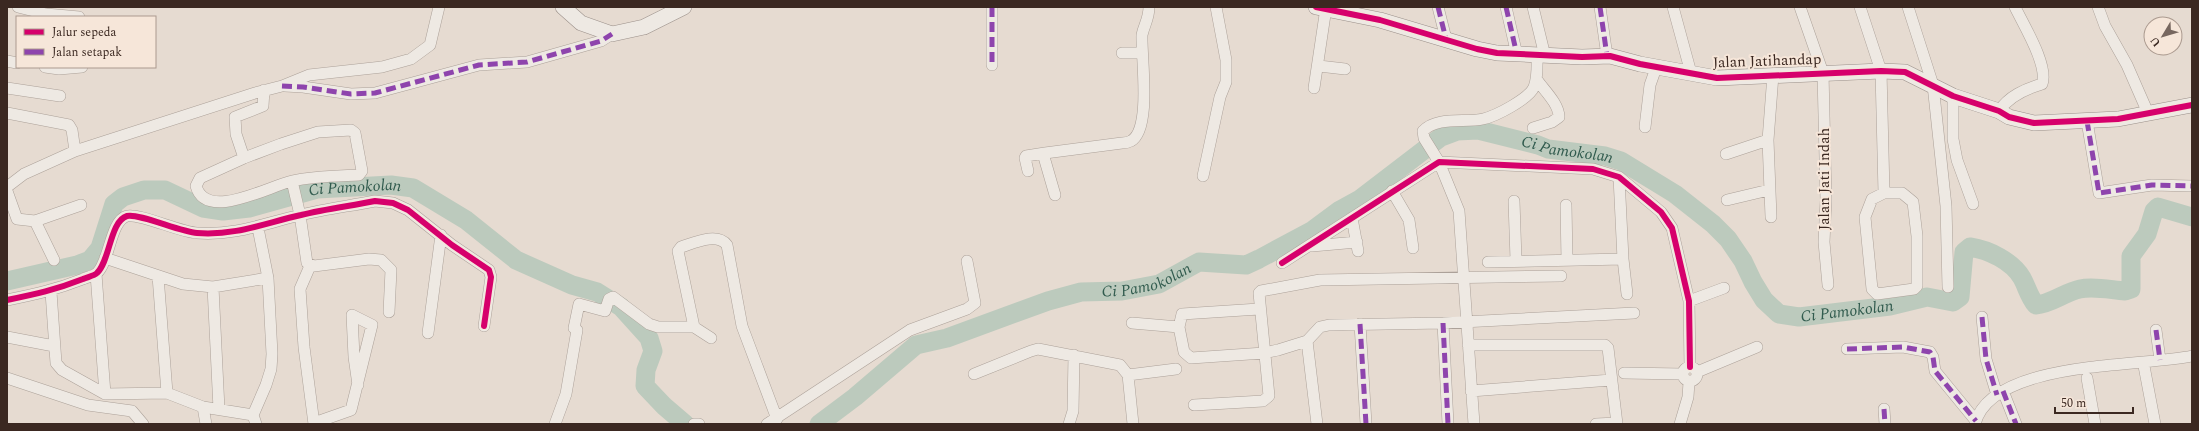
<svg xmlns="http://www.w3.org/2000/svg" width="2199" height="431" viewBox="0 0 2199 431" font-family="Spectral,serif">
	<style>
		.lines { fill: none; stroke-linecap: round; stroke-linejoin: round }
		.river { stroke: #bccabd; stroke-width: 19 }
		.street-casing { stroke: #aca199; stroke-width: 12 }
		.secondary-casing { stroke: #9b908a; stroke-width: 16 }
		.street { stroke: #eee9e3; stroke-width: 11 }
		.secondary { stroke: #eee9e3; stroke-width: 15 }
		.quiet { stroke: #8e44ad; stroke-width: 5; stroke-dasharray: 10 5; stroke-linecap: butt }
		.cycleway-casing { stroke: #f6e6d9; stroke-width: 8 }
		.cycleway { stroke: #d6006c; stroke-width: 6 }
		.labels { text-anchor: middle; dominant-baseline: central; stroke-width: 4; stroke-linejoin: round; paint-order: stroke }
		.street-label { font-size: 15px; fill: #3b2821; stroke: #f6e6d9 }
		.water-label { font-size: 16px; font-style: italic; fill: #315b4e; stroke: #f6e6d9 }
	</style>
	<rect width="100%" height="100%" fill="#e6dbd1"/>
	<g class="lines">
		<g class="river">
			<path id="s1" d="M7,281l70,-16 13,-5 10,-12 14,-44 9,-7 21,-7h21l38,18 20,3 26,-3 68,-19 74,-4 22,3 53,32 50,40 56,25 25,7 24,15 28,31 4,13 -7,19 -1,16 19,20 21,18"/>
			<path id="s2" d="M819,424l36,-27 61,-52 31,-7 101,-37 33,-9 41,-1 37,-7 40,-22 47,3 13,-6 54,-29 27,-20 20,-11 81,-62 16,-6 21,-1 60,15 10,4 57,7 16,5 54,33 38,30 15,15 15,22 10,21 11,18 15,14 20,3 58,-7 33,-4 37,-9 26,5 7,-5 4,-45 6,-5c19,3 42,14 52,31 5,9 7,19 14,27 15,-1 29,-13 44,-16 14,-3 31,1 45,2l6,-2v-33l16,-22 7,-23 4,-4 34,10"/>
		</g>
		<defs>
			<path id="street" d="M18,7l28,7 33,3
				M992,7v58
				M1438,7l8,32
				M1506,7l11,48
				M1533,7l12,49
				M1600,7l7,49
				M1673,7l18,66
				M1800,7l23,66 3,127 -2,42 4,43
				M1860,7l21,64 3,122
				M1908,7l25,78 13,121 2,81
				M2098,7l7,19 22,39 21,48
				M1122,53h19
				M7,61l10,2
				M1319,66l26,3
				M45,67l14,2 23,-2
				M285,86l18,1 48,7 24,-1 104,-28 48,-3 74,-21 11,-7
				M7,88l53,8
				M1314,88l12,-80
				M1953,96v43l4,21 16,44
				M1999,111c10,-15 26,-22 43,-27 7,-18 -19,-60 -27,-77
				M7,113l62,12 3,5 3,21
				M2087,121l12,72 53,-8 40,1
				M1645,127l5,-42 6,-17
				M1533,128l19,-6 7,-5c0,-13 -15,-27 -22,-37
				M351,130l4,3 7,38 -3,4c-22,1 -46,1 -67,6 -23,5 -86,41 -96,5l4,-8 44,-20 37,-14 37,-12z
				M1726,154l42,-14
				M244,158l-8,-24 -1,-17 28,-11 1,-16
				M1028,171l-3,-13 1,-2 19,-3
				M1203,176l17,-79 6,-15v-22l-10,-53
				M292,181l8,34 7,48 7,3 55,-7 12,1 10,10 -2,42
				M7,187l17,-13 51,-23 180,-58 27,-7 27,-11 73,-8 29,-8 19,-14 9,-38
				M7,191l10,28 18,2 19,39
				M1392,191l17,29 4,28
				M1884,193h18l11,9 4,34v50l-3,3 -37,5 -5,-5 -7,-72 7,-18z
				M1055,195l-11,-38 1,-4 77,-10c2,0 7,-1 9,-2 21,-12 10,-84 11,-106 2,-10 7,-16 7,-28
				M1727,200l42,-10
				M1514,201l2,59
				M1566,205l1,55
				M1771,217l-3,-77 5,-65
				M1352,218l6,33
				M35,221l46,-16
				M1312,246l45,-4
				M105,258l78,26 30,3 55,-9
				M1623,259l4,35
				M1488,262l135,-3 -4,-82
				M1282,263l157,-101 154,7 26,8 42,35 11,16 17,73 1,66
				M310,266l-10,23 4,58 10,77
				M96,274l9,120
				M158,276l9,117
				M213,287l6,122
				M51,292l5,71 6,7 43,24 62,-1 36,14 50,8
				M7,300c29,-6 48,-10 76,-21 4,-2 11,-3 14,-6 13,-12 13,-52 30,-57 12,-3 53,16 70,17 38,3 68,-10 104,-18 24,-6 49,-9 74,-14l18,2 15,7 44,35 37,25 2,7 -7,49
				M1689,301l35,-13
				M1982,317l4,42 11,36
				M1132,323l47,4 3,-13 77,-5
				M1443,323l5,101
				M1360,324l6,100
				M694,327l-16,-76 3,-4c13,-4 36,-15 46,-2l15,81 35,93
				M1179,327l5,25 7,6 73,-5 14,-3 29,-9 13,-14 9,-2 114,-2 191,-10
				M2156,330l4,30
				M428,333l13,-98
				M7,337l47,9
				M1307,341l10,83
				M1468,345h137l3,3 9,76
				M1847,349l56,-2 27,5 3,5 2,14 41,50
				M2144,366l11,58
				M1683 374a7 7 0 1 1 14 0a7 7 0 1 1-14 0Z
				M1697,372l60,-25
				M1624,373l58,1
				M974,374l57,-23 7,-2 82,16 8,10 5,49
				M1128,375l48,-6
				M7,378l81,27 44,6 11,13
				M2087,378l8,46
				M1471,391l140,-11
				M2003,391l13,33
				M1194,405l69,-4 6,-5 -10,-103 2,-2 59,-11 241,-4
				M203,407l3,17
				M1884,409l1,15
				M314,423l37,-13 21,-85 -20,-10 2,42 4,28
				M256,424l-3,-9 13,-30 5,-16 1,-15 -4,-76 -10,-50
				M555,424l11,-30 11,-64 -3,-2 5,-24 26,7 4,-12 4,-2 36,27 9,3h36l17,11
				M694,424h5
				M767,424l143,-94 57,-21 8,-6 -8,-42
				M1069,424l4,-13 1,-56
				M1474,424l-15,-213 -20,-49 -15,-24 -1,-7c14,-15 42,-8 60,-12 13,-3 46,-20 51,-32 4,-10 3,-21 3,-31
				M1596,424l21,-1
				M1680,424l8,-27 1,-15
				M1975,424c16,-64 167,-57 217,-68"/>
			<path id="secondary" d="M563,7l18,16 31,11 32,-7 40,-20
				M1316,7l64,13 97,29 20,4 85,4 28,-1 30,8 77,14 164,-7 24,1 48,24 46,15 10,6 25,6 84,-4 74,-14"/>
		</defs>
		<use href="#street" class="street-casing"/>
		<use href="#secondary" class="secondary-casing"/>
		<use href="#street" class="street"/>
		<use href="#secondary" class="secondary"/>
		<path class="quiet" d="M992,7v58
			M1438,7l8,32
			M1506,7l11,48
			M1600,7l7,49
			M282,86l21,1 48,7 24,-1 104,-28 48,-3 74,-21 11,-7
			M2087,121l12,72 53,-8 40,1
			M1982,317l4,42 11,36
			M1443,323l5,101
			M1360,324l6,100
			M2156,330l4,30
			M1847,349l56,-2 27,5 3,5 2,14 41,50
			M2003,391l13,33
			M1884,409l1,15"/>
		<defs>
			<path id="cycleway" d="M1316,7l64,13 97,29 20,4 85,4 28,-1 30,8 77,14 164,-7 24,1 48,24 46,15 10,6 25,6 84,-4 74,-14
				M1282,263l157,-101 154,7 26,8 42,35 11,16 17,73 1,66
				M7,300c29,-6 48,-10 76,-21 4,-2 11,-3 14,-6 13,-12 13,-52 30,-57 12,-3 53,16 70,17 38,3 68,-10 104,-18 24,-6 49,-9 74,-14l18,2 15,7 44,35 37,25 2,7 -7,49"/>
		</defs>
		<use href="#cycleway" class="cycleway-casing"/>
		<use href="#cycleway" class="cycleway"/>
	</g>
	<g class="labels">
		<g class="street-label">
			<text transform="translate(1767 61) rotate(-2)">Jalan Jatihandap</text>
			<text transform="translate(1824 179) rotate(-90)">Jalan Jati Indah</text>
		</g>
		<g class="water-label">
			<text stroke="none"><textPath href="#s2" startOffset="834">Ci Pamokolan</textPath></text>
			<text stroke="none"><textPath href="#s1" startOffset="399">Ci Pamokolan</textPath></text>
			<text stroke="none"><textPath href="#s2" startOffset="366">Ci Pamokolan</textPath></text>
			<text stroke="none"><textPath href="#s2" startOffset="1182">Ci Pamokolan</textPath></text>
		</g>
	</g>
	<rect width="2199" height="431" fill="none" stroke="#3b2821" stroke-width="16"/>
	<rect x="16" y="16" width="140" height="52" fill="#f6e6d9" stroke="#ab9a8f"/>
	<rect x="24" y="29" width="20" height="6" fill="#d6006c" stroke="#ab9a8f"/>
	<text x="52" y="36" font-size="12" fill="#3b2821">Jalur sepeda</text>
	<rect x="24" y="49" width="20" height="6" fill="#8e44ad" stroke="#ab9a8f"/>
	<text x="52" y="56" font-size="12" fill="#3b2821">Jalan setapak</text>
	<g transform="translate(2163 36) rotate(232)"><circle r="19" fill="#f6e6d9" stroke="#ab9a8f"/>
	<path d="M0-3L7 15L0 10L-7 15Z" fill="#77675f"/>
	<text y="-6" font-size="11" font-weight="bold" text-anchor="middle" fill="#3b2821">U</text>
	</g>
	<path d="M2055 407v6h78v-6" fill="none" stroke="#3b2821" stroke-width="2"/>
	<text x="2061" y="407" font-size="12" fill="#3b2821" stroke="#f6e6d9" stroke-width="3" paint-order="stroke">50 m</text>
</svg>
